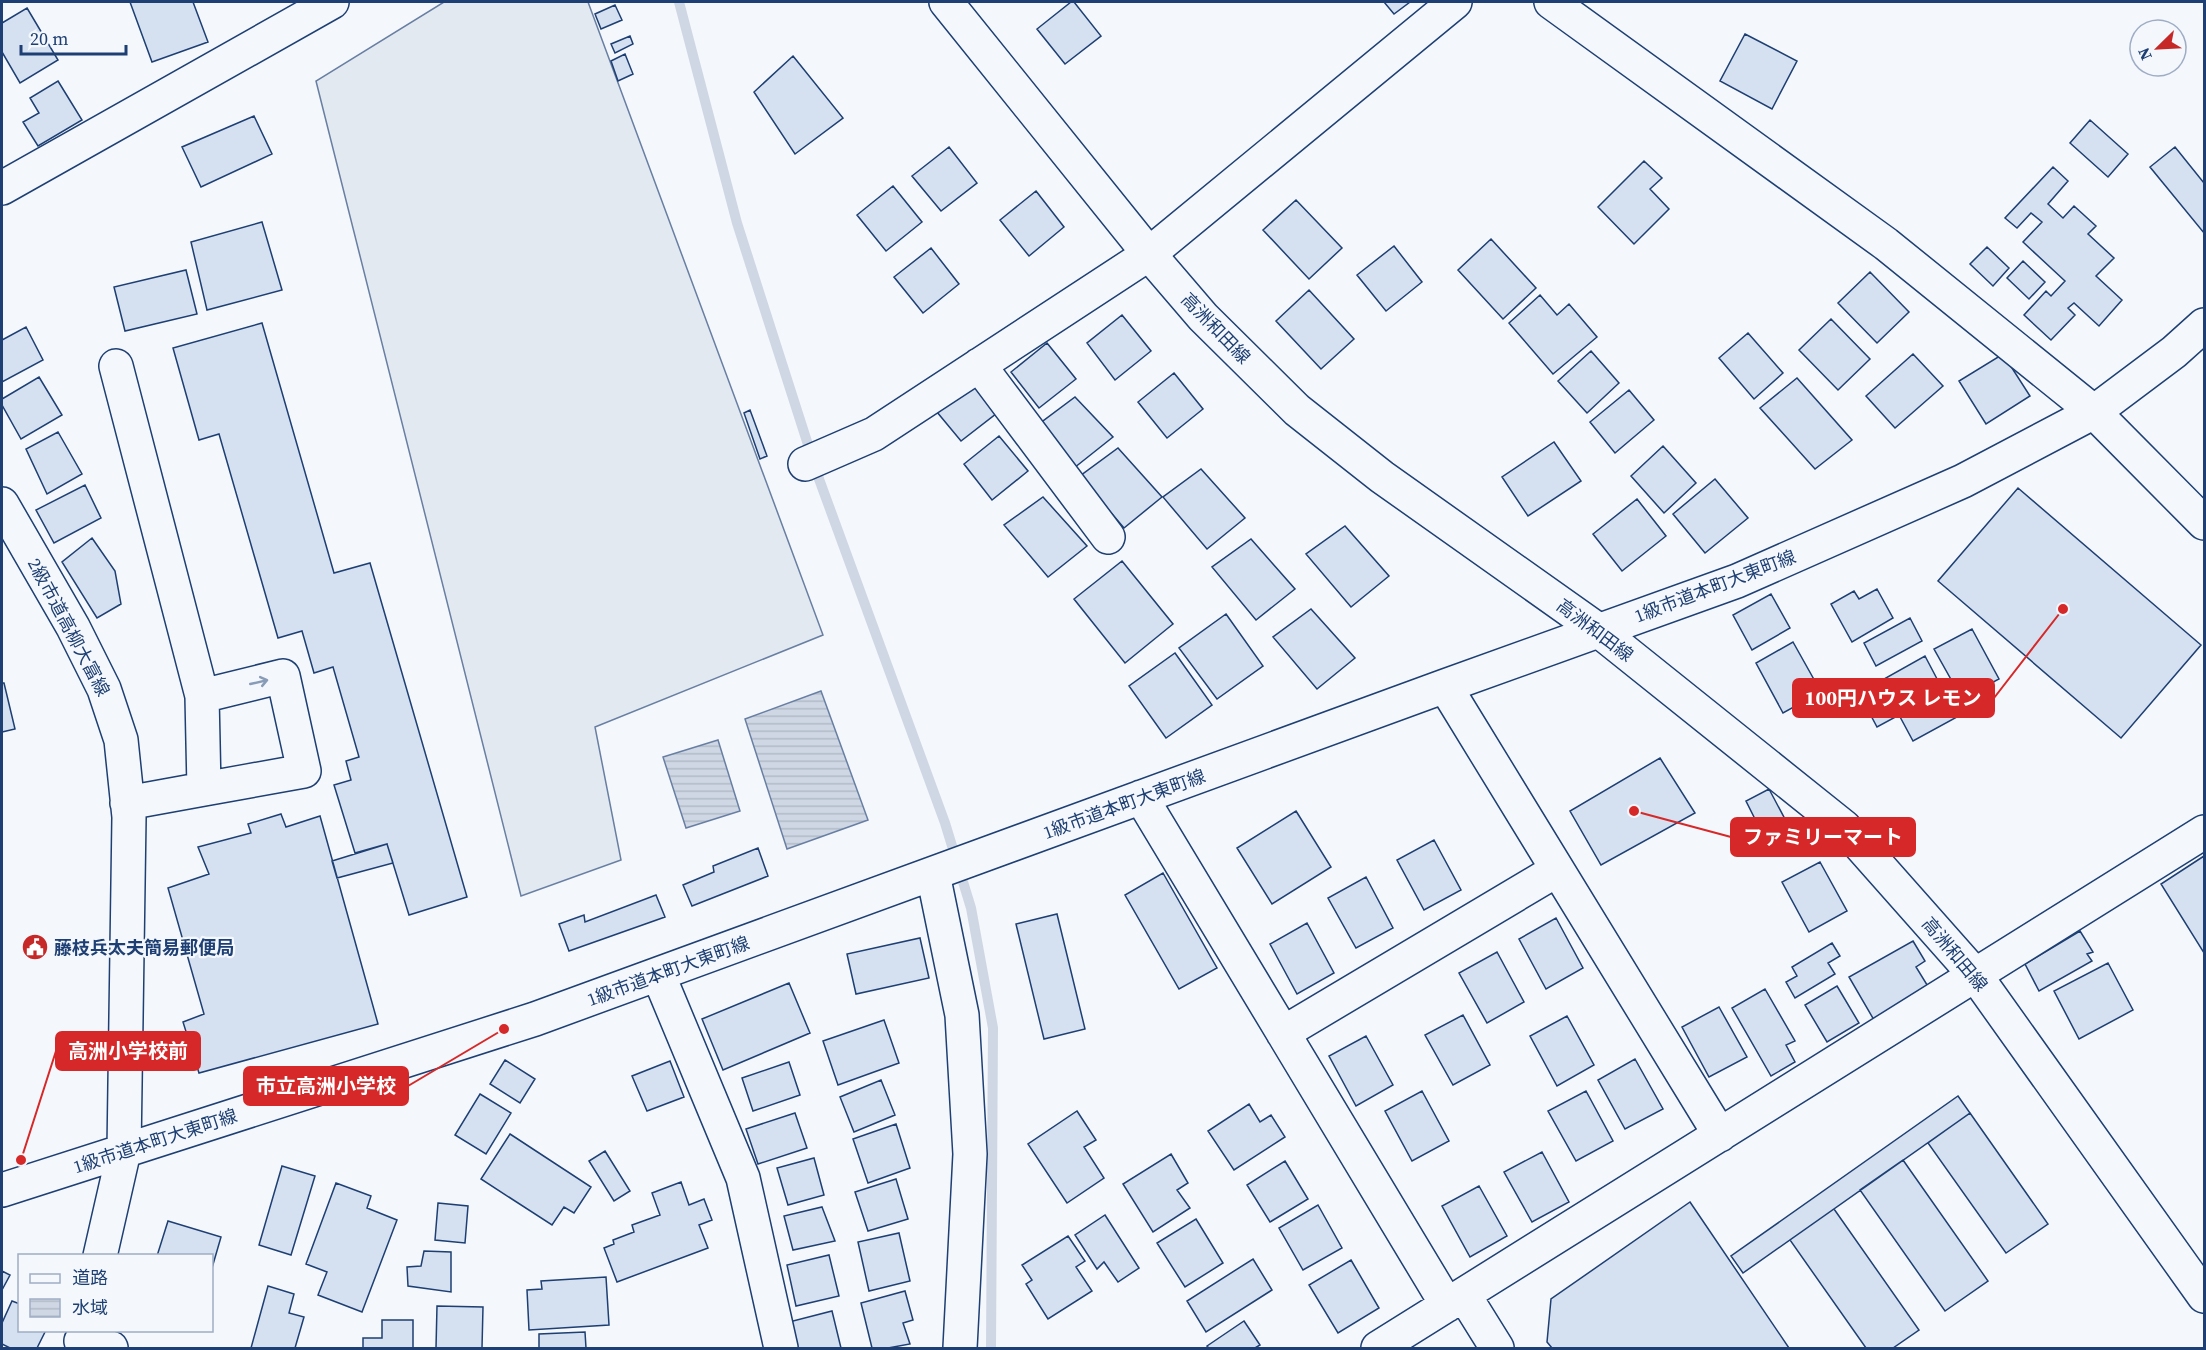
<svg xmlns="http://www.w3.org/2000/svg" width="2206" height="1350" viewBox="0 0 2206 1350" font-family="'Source Serif 4','Noto Sans JP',serif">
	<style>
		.pitch { fill: #e3e9f0; stroke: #687fa3; stroke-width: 1.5 }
		.water { fill: url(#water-rules); stroke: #687fa3; stroke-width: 1.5 }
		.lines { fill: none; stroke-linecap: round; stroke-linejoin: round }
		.stream { stroke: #cfd7e4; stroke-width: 10 }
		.building { fill: #d5e0f0; stroke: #1d3f73; stroke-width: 1.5 }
		.minor-casing { stroke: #1d3f73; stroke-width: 36 }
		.major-casing { stroke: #1d3f73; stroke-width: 36 }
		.minor { stroke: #f4f7fb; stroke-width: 33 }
		.major { stroke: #f4f7fb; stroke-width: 33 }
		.oneway { stroke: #889bb7 }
		.labels { text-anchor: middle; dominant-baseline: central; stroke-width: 4.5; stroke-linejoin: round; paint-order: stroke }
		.street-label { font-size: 18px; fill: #1d3f73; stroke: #f4f7fb }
		.poi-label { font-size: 18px; font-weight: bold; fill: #1d3f73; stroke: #f4f7fb; text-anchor: start }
		.leader { fill: none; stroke: #d62828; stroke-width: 2 }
		.callout-dot { fill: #d62828; stroke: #f4f7fb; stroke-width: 2 }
		.callout { fill: #d62828; stroke: #d62828; stroke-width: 2 }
		.callout-label { font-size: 20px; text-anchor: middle; font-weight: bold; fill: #fff }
	</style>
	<defs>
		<pattern id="water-rules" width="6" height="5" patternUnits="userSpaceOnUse" patternTransform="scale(1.5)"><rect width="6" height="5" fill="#cfd7e4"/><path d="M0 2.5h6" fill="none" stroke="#b1bac7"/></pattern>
	</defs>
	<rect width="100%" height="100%" fill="#f4f7fb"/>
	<path class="pitch" d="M444,2h144l235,633 -228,92 26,133 -100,36 -205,-815z"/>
	<path class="water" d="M821,691l47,129 -81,29 -42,-130z
		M718,740l22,71 -54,17 -23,-71z"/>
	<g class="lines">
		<path class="stream" d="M679,2l58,221 82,256 126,344 26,85 22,120 -2,320"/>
	</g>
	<path class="building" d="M130,2h63l15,40 -56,20z
		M1071,2h3l27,34 -36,28 -28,-35z
		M1384,2h26l-16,12z
		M615,5l7,15 -21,9 -6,-15z
		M27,8l31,52 -38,23 -18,-31v-29z
		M1745,34l52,27 -25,48 -52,-28z
		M630,36l3,8 -18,9 -4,-9z
		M625,54l8,20 -15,7 -7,-20z
		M793,56l50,62 -48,36 -41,-62z
		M58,81l24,39 -44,26 -15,-24 16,-9 -9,-15z
		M254,116l18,38 -71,33 -19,-40z
		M2090,120l38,34 -20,23 -38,-34z
		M949,147l28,36 -36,28 -29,-35z
		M2175,147l29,36v50l-54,-66z
		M1644,161l18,17 -12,11 19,20 -35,35 -36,-37z
		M2053,167l15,14 -20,23 15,14 11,-12 22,20 -8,8 26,24 -18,18 26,24 -23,26 -25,-23 -6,5 7,7 -24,25 -27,-25 22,-24 5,5 14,-15 -42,-39 19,-20 -11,-9 -14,15 -12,-10z
		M893,186l29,36 -36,29 -29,-36z
		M1036,191l28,36 -35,29 -29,-36z
		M1296,200l46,48 -33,31 -46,-49z
		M262,222l20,68 -75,20 -16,-68z
		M1491,239l45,49 -33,31 -45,-49z
		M1394,246l28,36 -36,29 -29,-36z
		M1987,247l22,21 -16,18 -23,-22z
		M931,248l28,36 -36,29 -29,-36z
		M2023,261l22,21 -16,17 -22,-21z
		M186,270l11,44 -72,17 -11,-44z
		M1870,272l39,40 -32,31 -39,-40z
		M1309,290l45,49 -33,30 -45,-48z
		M1540,295l17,20 12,-11 28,33 -44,37 -44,-51z
		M1122,315l29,36 -36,29 -28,-37z
		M1831,319l39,40 -32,31 -39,-40z
		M262,323l72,250 36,-10 97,334 -58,18 -22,-71 -32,9 -21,-68 17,-5 -5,-19 13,-4 -26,-90 -19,6 -12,-42 -24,7 -59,-204 -20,6 -26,-92z
		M26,327l17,33 -41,22v-42z
		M1748,333l35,40 -29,26 -35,-41z
		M1047,343l29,36 -37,29 -28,-36z
		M1591,351l28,32 -32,30 -29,-32z
		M1913,354l30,32 -48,42 -29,-32z
		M2003,354l27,42 -44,28 -27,-43z
		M1174,373l29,36 -36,29 -29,-36z
		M39,377l23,38 -41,24 -19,-34v-6z
		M969,377l28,36 -36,28 -29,-35z
		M1797,378l55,62 -37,29 -55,-61z
		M1629,390l25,30 -39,33 -25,-31z
		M1075,397l38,40 -39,31 -35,-44z
		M750,410l17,46 -7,3 -16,-46z
		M58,432l24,42 -35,20 -21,-45z
		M999,436l29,35 -36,29 -28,-36z
		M1554,442l27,39 -53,35 -26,-39z
		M1663,446l33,37 -32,30 -33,-37z
		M1118,448l44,49 -38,31 -44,-52z
		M1201,469l44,49 -38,31 -44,-52z
		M1715,479l33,39 -43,35 -32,-39z
		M85,485l16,33 -47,25 -18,-33z
		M2018,488l183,157 -80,93 -183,-157z
		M1043,497l44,49 -39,31 -44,-52z
		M1637,499l29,37 -44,35 -29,-37z
		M1345,526l44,50 -38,31 -45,-53z
		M92,538l23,33 6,33 -24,14 -35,-56z
		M1251,539l44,50 -39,31 -44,-53z
		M1122,561l51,63 -48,39 -51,-64z
		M1877,589l16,29 -41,24 -21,-38 23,-13 5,8z
		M1771,594l19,34 -38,22 -19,-35z
		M1311,609l44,49 -38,31 -44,-52z
		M1226,614l37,52 -46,33 -38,-51z
		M1910,618l12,23 -46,25 -12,-23z
		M1972,629l27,50 -37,20 -28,-50z
		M1793,642l28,50 -38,21 -27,-50z
		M1175,653l37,52 -46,33 -37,-52z
		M1925,656l32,61 -44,24 -14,-26 -22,12 -18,-34z
		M2,683h2l11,46 -13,3z
		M1660,758l35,55 -94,52 -31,-54z
		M1769,789l26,49 -24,13 -25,-50z
		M1296,811l35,56 -59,37 -35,-56z
		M281,814l5,13 34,-11 58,208 -179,49 -16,-51 21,-8 -36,-126 41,-14 -11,-27 53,-14 -3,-9z
		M1434,840l27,50 -37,20 -27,-50z
		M387,844l6,19 -56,15 -5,-17z
		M758,848l10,28 -76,30 -9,-21 31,-13 -1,-6z
		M2204,856v97l-43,-69z
		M1820,862l27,49 -38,21 -27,-50z
		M1163,873l54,95 -38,21 -54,-94z
		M1366,877l27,51 -37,20 -28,-50z
		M656,895l9,22 -96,34 -10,-27 25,-9 1,7z
		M1057,914l28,115 -41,10 -28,-115z
		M1556,918l27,50 -37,21 -27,-50z
		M1307,923l27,50 -37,21 -27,-50z
		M2080,931l13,21 -6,2 5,7 -53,30 -14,-27z
		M920,938l9,40 -73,16 -9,-40z
		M1913,941l12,20 -9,6 13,21 -55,32 -25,-43z
		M1832,943l8,13 -12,7 7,11 -40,24 -9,-16 11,-6 -5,-9z
		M1497,952l27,50 -37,21 -28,-50z
		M2108,963l25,47 -54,29 -25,-48z
		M789,983l21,50 -87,37 -21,-51z
		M1837,986l22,37 -32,19 -22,-37z
		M1765,989l30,52 -9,4 9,17 -24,14 -39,-68z
		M1719,1007l28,50 -38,20 -27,-50z
		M1463,1015l27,50 -37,20 -28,-50z
		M1567,1016l27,49 -37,21 -27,-50z
		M884,1020l15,43 -61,22 -15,-44z
		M1366,1036l27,49 -37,21 -27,-50z
		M1635,1059l28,50 -38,20 -27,-49z
		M505,1060l30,19 -15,24 -30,-19z
		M670,1061l14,36 -37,14 -15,-35z
		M789,1062l11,33 -47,16 -11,-33z
		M881,1080l14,35 -41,17 -14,-35z
		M1422,1091l27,50 -37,20 -27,-50z
		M1586,1091l27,50 -37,20 -28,-50z
		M480,1094l31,19 -25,41 -31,-19z
		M1958,1096l12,17 -227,160 -12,-17z
		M1249,1104l11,18 11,-7 14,22 -51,33 -26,-39z
		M1077,1111l19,29 -12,7 20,31 -37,25 -39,-59z
		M795,1113l12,35 -49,16 -12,-35z
		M1970,1113l78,111 -42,29 -78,-110z
		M896,1124l14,44 -42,15 -15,-44z
		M510,1134l81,53 -17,26 -10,-6 -12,18 -71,-46z
		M605,1151l25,40 -16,10 -25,-40z
		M1542,1152l27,50 -37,20 -28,-50z
		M1171,1154l17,29 -11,7 13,18 -37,24 -30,-48z
		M814,1158l10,37 -36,10 -11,-37z
		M1903,1160l85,121 -43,30 -85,-121z
		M1285,1161l23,38 -38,23 -23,-37z
		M282,1166l33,10 -24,79 -32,-10z
		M896,1179l12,40 -40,12 -13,-39z
		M681,1182l8,23 15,-6 8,21 -13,5 9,23 -91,34 -13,-34 10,-4 -1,-4 21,-8 -2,-7 28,-10 -8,-22z
		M336,1183l35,13 -4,12 30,12 -35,92 -44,-17 9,-23 -21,-8z
		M1479,1186l28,50 -37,21 -28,-51z
		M1690,1202l99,146h-237l-5,-6 4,-43z
		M438,1203l30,3 -3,37 -30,-3z
		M1318,1205l24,43 -39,22 -24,-42z
		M822,1207l13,34 -42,9 -9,-34z
		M1834,1209l85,121 -26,18h-27l-76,-108z
		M1105,1215l34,53 -21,14 -14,-20 -7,7 -22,-34z
		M1196,1219l27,44 -38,24 -28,-44z
		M168,1221l53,16 -9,31v-12h-55z
		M899,1233l11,48 -41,10 -11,-49z
		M1068,1236l17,25 -9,6 16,24 -44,28 -22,-35 6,-4 -10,-15z
		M424,1251l27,1v40l-43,-6 -1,-19 14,-1z
		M829,1255l10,41 -43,10 -9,-41z
		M1253,1259l19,31 -66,42 -19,-31z
		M1351,1260l28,48 -41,25 -29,-48z
		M2,1271l8,4 -8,15z
		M606,1277l3,48 -80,5 -2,-40 15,-1 -1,-8z
		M268,1286l26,8 -5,19 15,4 -9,31h-44z
		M905,1291l8,29 -10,3 7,21 -22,4h-16l-11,-45z
		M12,1301l8,3v26h26l-9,18h-27l-8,-4v-21z
		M437,1306l46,1 -1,41h-46z
		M832,1311l9,37h-45l-7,-26z
		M382,1320h31v28h-50v-10h19z
		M1244,1321l16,24 -5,3h-46l-2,-2z
		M585,1332l1,16h-47v-14z"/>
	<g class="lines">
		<defs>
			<path id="minor" d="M1551,2l335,242 208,168 110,111
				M2,188l330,-186
				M979,365l129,172
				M116,366l86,330 2,93 -77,14
				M805,464l69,-30 275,-180 306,-252
				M2,504l71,123 31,62 17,51 8,77 -5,334 -24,105
				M1445,686l275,449
				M202,696l81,-20 21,95 -100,18
				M1141,797l306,508
				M933,874l29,141 8,139 -10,194
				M658,974l85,204 38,170
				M1283,1033l274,-163
				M2,1190l533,-171 910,-333 292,-105 226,-100 131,-69 80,-60 30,-27
				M1464,1295l33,53
				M81,1341l30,7
				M1378,1348l826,-516"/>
			<path id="major" d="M946,2l203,252 54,63 94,93 85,67 216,153 246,197 132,149 228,320"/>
		</defs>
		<use href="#minor" class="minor-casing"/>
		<use href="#major" class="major-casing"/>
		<use href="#minor" class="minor"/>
		<use href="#major" class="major"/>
	</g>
	<defs><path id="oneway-shaft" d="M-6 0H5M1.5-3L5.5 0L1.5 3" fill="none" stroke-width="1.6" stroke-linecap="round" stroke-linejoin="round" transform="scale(1.5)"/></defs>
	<use class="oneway" href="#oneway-shaft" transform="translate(259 682) rotate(-13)"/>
	<defs>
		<symbol id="civic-disc" viewBox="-11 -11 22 22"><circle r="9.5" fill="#c62828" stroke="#f4f7fb"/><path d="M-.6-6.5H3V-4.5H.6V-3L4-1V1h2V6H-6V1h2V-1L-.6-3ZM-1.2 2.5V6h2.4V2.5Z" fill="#fff"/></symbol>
	</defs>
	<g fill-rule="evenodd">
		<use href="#civic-disc" x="20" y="932" width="30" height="30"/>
	</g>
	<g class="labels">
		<g class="street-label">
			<text transform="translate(1216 328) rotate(46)">高洲和田線</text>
			<text transform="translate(1715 586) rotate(-21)">1級市道本町大東町線</text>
			<text transform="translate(69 627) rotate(62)">2級市道高柳大富線</text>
			<text transform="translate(1595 630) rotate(37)">高洲和田線</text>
			<text transform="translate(1124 804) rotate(-20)">1級市道本町大東町線</text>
			<text transform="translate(1955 954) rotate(50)">高洲和田線</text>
			<text transform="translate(668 971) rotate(-20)">1級市道本町大東町線</text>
			<text transform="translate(155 1141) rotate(-18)">1級市道本町大東町線</text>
		</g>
		<g class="poi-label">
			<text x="54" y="947">藤枝兵太夫簡易郵便局</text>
		</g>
	</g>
	<path class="leader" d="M2063 609L1994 698M1634 811L1731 837M21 1160L56 1051M504 1029L408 1086"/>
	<g class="callout-dot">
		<circle cx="2063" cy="609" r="6"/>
		<circle cx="1634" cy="811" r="6"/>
		<circle cx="21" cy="1160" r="6"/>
		<circle cx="504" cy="1029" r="6"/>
	</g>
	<g class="callout">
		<rect x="1793" y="679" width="201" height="38" rx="6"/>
		<rect x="1731" y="818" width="184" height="38" rx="6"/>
		<rect x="56" y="1032" width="144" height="38" rx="6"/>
		<rect x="244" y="1067" width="164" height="38" rx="6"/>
	</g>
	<g class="callout-label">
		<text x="1893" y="705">100円ハウス レモン</text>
		<text x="1823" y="844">ファミリーマート</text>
		<text x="128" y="1058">高洲小学校前</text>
		<text x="326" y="1093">市立高洲小学校</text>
	</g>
	<rect width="2206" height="1350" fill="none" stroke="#1d3f73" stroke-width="6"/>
	<rect x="18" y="1254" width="195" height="78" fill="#f4f7fb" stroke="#9eadc5" stroke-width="1.5"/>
	<rect x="30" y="1274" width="30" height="9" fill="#f4f7fb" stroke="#9eadc5" stroke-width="1.5"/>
	<text x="72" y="1284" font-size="18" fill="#1d3f73">道路</text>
	<rect x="30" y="1299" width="30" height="18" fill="url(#water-rules)" stroke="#9eadc5" stroke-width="1.5"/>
	<text x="72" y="1314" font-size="18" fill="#1d3f73">水域</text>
	<g transform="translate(2158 48) rotate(246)"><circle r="28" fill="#f4f7fb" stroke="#9eadc5" stroke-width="1.5"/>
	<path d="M0-4.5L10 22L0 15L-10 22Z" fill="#c62828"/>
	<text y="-9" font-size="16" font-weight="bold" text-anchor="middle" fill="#1d3f73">N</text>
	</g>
	<path d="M21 45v9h105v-9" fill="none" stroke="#1d3f73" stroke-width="3"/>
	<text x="30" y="45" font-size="18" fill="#1d3f73" stroke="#f4f7fb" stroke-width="4.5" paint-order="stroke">20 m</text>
</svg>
